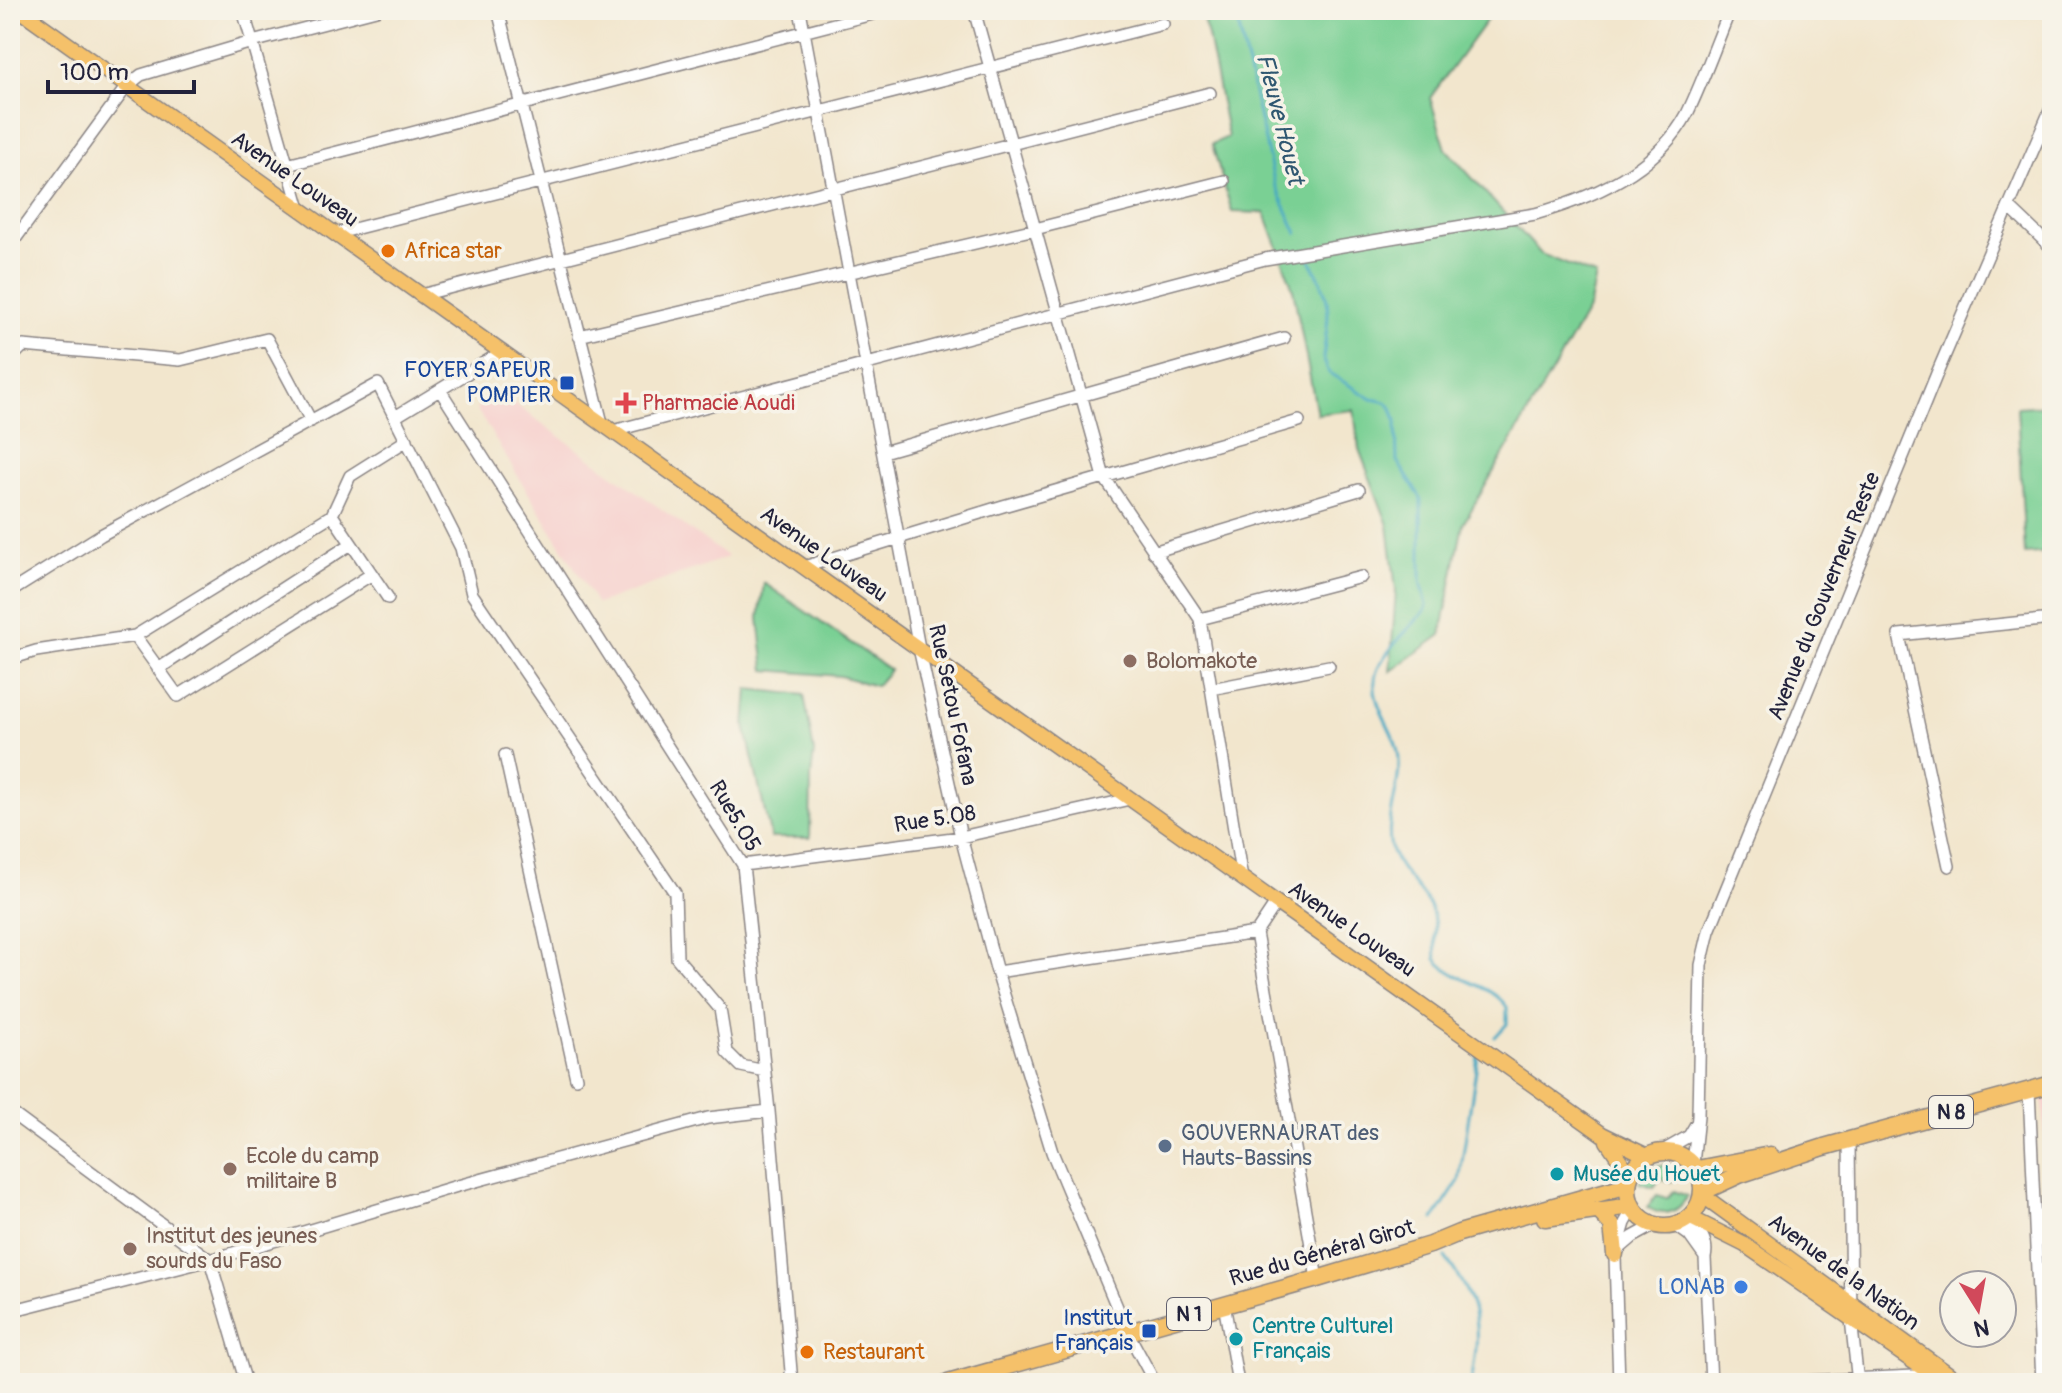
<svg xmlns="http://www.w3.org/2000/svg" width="2062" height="1393" viewBox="0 0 2062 1393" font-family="Pangolin,sans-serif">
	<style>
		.built { fill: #f7d0cd }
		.green { fill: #7ad094; stroke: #4e7968; stroke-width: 2 }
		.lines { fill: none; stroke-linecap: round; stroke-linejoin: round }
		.stream { stroke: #43a7c3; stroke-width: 3 }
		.minor-casing { stroke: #8a8484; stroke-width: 14 }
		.major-casing { stroke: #8a8484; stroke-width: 17 }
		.highway-casing { stroke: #8a8484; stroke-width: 19 }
		.minor { stroke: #fff; stroke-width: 11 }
		.major { stroke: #f5c16b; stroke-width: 14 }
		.highway { stroke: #f5c16b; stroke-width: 16 }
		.food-dot { fill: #e8710a; stroke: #f7f3e8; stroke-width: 3 }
		.transit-dot { fill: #1a4fb4; stroke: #f7f3e8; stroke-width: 3 }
		.health-dot { fill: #e0444e; stroke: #f7f3e8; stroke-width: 3 }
		.education-dot { fill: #8d6e63; stroke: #f7f3e8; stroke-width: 3 }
		.service-dot { fill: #5c6f8a; stroke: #f7f3e8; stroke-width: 3 }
		.culture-dot { fill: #0f9aa8; stroke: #f7f3e8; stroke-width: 3 }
		.shop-dot { fill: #3f7fe0; stroke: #f7f3e8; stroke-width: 3 }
		.labels { text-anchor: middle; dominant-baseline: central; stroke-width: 7; stroke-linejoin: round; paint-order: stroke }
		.shield { fill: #f7f3e8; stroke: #62616f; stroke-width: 2 }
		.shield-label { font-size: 20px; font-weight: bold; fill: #22223b }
		.street-label { font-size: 22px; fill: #22223b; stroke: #f7f3e8 }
		.food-label { font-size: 22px; fill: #c56008; stroke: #f7f3e8; text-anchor: start }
		.transit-label { font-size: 22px; fill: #164399; stroke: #f7f3e8; text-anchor: end }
		.health-label { font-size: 22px; fill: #be3a42; stroke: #f7f3e8; text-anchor: start }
		.education-label { font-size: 22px; fill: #785e54; stroke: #f7f3e8; text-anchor: start }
		.service-label { font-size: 22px; fill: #4e5e75; stroke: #f7f3e8; text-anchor: start }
		.culture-label { font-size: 22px; fill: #0d838f; stroke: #f7f3e8; text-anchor: start }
		.shop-label { font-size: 22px; fill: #366cbe; stroke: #f7f3e8; text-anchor: end }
		.water-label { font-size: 24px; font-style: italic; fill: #2f5771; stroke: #f7f3e8 }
	</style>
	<rect width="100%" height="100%" fill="#f7f3e8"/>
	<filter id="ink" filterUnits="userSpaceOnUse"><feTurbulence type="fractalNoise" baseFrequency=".0125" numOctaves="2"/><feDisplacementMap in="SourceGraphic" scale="16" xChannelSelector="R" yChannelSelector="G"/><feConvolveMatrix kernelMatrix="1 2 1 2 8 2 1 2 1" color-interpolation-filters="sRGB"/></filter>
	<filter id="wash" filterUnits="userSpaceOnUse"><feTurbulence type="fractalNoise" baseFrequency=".006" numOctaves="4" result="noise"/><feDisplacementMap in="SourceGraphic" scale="32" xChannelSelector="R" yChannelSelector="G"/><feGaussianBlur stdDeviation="1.8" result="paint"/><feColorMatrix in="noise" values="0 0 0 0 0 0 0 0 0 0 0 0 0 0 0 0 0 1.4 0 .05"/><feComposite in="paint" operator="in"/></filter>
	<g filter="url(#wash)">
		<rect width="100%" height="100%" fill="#f2e6cd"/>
		<path class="built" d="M508,399l220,158 -131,47 -121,-196z
			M2052,1097v164l-9,-162z"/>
		<path class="green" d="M1200,10h294l-64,88 16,51 95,105 55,22 -7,32 -126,216 -22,111 -51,37 6,-82 -8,-65 -29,-76 -5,-39 -37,4 -24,-125 -28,-76 -33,-1 -20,-68 16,-7 -20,-101z
			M2052,405v147l-27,2 -8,-147z
			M764,583l126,87 -14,16 -36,-10 -75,-6 -6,-52z
			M748,689l56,6 10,57 -3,24 -1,62h-39l-26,-112z
			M1659,1165h11l11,6 -10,11 -11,-3 -6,8 -14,-4 8,-13z
			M1674,1191l13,5c-8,17 -24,22 -40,11l10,-12 10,3z"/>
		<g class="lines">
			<path class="stream" d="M1235,10l40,175 22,48
				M1309,258c25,44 20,52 14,100l6,15 43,26 14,3 6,6 4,12 1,41 24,37v83l6,24 -2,6c-14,16 -44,43 -49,63 -8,33 23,57 23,88 1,29 -17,64 -6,92 7,19 26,33 36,51 9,17 5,36 7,54 18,23 54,24 71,48v17l-12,13
				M1434,1219l25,-38 19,-125
				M1445,1257c35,47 36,70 26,126"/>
		</g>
	</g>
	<g filter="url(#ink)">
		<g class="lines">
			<defs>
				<path id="minor" d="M243,10l57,199
					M498,10l104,413
					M800,10l119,638 42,189 36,135 55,180 75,179 28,52
					M974,10l130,467 96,142 42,260
					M287,165l601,-155
					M2009,207l43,41
					M334,234l829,-210
					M10,246l117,-160 14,-11 111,-33 124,-32
					M421,295l789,-202
					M579,336l456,-107 189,-48
					M10,359l13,-13 157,14 87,-21 44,82
					M440,390l303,475 26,246 23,272
					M395,417l107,-65
					M613,431l652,-172 270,-45c57,-16 122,-44 152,-100 16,-33 29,-70 43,-104
					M883,452l401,-114
					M332,515l56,83
					M1153,552l206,-62
					M804,567l199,-61 296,-85
					M10,592l91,-57 277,-151 83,164 11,46 203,299 2,65 43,51 7,43 14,14 24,5
					M1200,619l161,-42
					M135,636l43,60 194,-122
					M10,659l26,-8 99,-15 197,-121 18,-39 57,-36
					M158,669l193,-125
					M1211,689l118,-23
					M505,755l71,323
					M743,865l218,-28 169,-38
					M1949,866l-50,-231 153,-16
					M1276,903l-20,30 61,346
					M997,972l259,-39
					M2029,1090l13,293
					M10,1112l200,148 36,123
					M1849,1140l2,179 7,64
					M1661,1152l28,-16 7,-12
					M1693,1164l5,-48 3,-151 8,-34 229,-560 114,-265
					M1687,1219c12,11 22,21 18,39l6,125
					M1675,1225l14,10 15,21
					M1619,1249l14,-12 22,-12
					M1224,1304l14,79
					M10,1311l200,-51 244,-73 254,-69 61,-7
					M1619,1383l-4,-126 10,-34 8,-14
					M1761,1383l175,-8"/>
				<path id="major" d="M20,10l1582,1124 45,22
					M1607,1141l23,34
					M1702,1195l259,188
					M1689,1217l56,28 199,138"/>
				<path id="highway" d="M1628 1189a37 37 0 1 1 74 0a37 37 0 1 1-74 0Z
					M1697,1169l73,-14
					M1702,1192l37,-17 85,-28 228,-63
					M1599,1211l13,14 3,29
					M1545,1218l87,-12
					M948,1383l369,-104 113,-34 29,-12 169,-48"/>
			</defs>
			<use href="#minor" class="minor-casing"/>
			<use href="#major" class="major-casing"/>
			<use href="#highway" class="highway-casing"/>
			<use href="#minor" class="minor"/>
			<use href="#major" class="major"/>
			<use href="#highway" class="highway"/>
		</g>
	</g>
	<g class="food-dot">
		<circle cx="388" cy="251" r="8"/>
		<circle cx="807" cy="1352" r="8"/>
	</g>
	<g class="transit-dot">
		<rect x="559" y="375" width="16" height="16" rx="4"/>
		<rect x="1141" y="1323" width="16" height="16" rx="4"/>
	</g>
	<path class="health-dot" d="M622 391h8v8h8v8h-8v8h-8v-8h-8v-8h8z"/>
	<g class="education-dot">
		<circle cx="1130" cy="661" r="8"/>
		<circle cx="230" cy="1169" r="8"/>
		<circle cx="130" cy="1249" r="8"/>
	</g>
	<circle class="service-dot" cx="1165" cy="1146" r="8"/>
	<g class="culture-dot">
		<circle cx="1557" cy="1174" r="8"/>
		<circle cx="1236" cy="1339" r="8"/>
	</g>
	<circle class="shop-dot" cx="1741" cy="1287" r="8"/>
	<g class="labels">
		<g class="shield">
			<rect x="1929" y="1096" width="44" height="32" rx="6"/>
			<rect x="1167" y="1298" width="44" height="32" rx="6"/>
		</g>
		<g class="shield-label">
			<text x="1951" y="1112">N 8</text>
			<text x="1189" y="1314">N 1</text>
		</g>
		<g class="street-label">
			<text transform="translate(295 179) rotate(35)">Avenue Louveau</text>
			<text transform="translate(824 554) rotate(35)">Avenue Louveau</text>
			<text transform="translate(1824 596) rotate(-68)">Avenue du Gouverneur Reste</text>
			<text transform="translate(953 705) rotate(78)">Rue Setou Fofana</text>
			<text transform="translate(735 816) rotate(59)">Rue5.05</text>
			<text transform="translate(935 819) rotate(-9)">Rue 5.08</text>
			<text transform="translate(1352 929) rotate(35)">Avenue Louveau</text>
			<text transform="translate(1322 1253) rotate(-16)">Rue du Général Girot</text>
			<text transform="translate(1844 1272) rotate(36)">Avenue de la Nation</text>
		</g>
		<g class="food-label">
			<text x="404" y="251">Africa star</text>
			<text x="823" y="1352">Restaurant</text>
		</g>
		<g class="transit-label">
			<text x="551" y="370">FOYER SAPEUR<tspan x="551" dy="25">POMPIER</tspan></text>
			<text x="1133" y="1318">Institut<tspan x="1133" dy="25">Français</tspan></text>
		</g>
		<g class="health-label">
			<text x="642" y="403">Pharmacie Aoudi</text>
		</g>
		<g class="education-label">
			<text x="1146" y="661">Bolomakote</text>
			<text x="246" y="1156">Ecole du camp<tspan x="246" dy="25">militaire B</tspan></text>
			<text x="146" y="1236">Institut des jeunes<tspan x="146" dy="25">sourds du Faso</tspan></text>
		</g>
		<g class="service-label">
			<text x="1181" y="1133">GOUVERNAURAT des<tspan x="1181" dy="25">Hauts-Bassins</tspan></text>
		</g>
		<g class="culture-label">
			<text x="1573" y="1174">Musée du Houet</text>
			<text x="1252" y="1326">Centre Culturel<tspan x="1252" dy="25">Français</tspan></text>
		</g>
		<g class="shop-label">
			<text x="1725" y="1287">LONAB</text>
		</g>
		<g class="water-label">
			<text transform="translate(1280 119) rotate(76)">Fleuve Houet</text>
		</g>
	</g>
	<rect width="2062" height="1393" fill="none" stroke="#f7f3e8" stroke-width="40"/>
	<g transform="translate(1978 1309) rotate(169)"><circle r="38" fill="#f7f3e8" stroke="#a29fa3" stroke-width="2"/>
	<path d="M0-6L14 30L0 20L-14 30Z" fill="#d1495b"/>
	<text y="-12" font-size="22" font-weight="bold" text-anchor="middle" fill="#22223b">N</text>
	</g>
	<path d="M48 80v12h146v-12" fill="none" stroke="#22223b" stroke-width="4"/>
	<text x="60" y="80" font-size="24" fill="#22223b" stroke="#f7f3e8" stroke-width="6" paint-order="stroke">100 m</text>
</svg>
